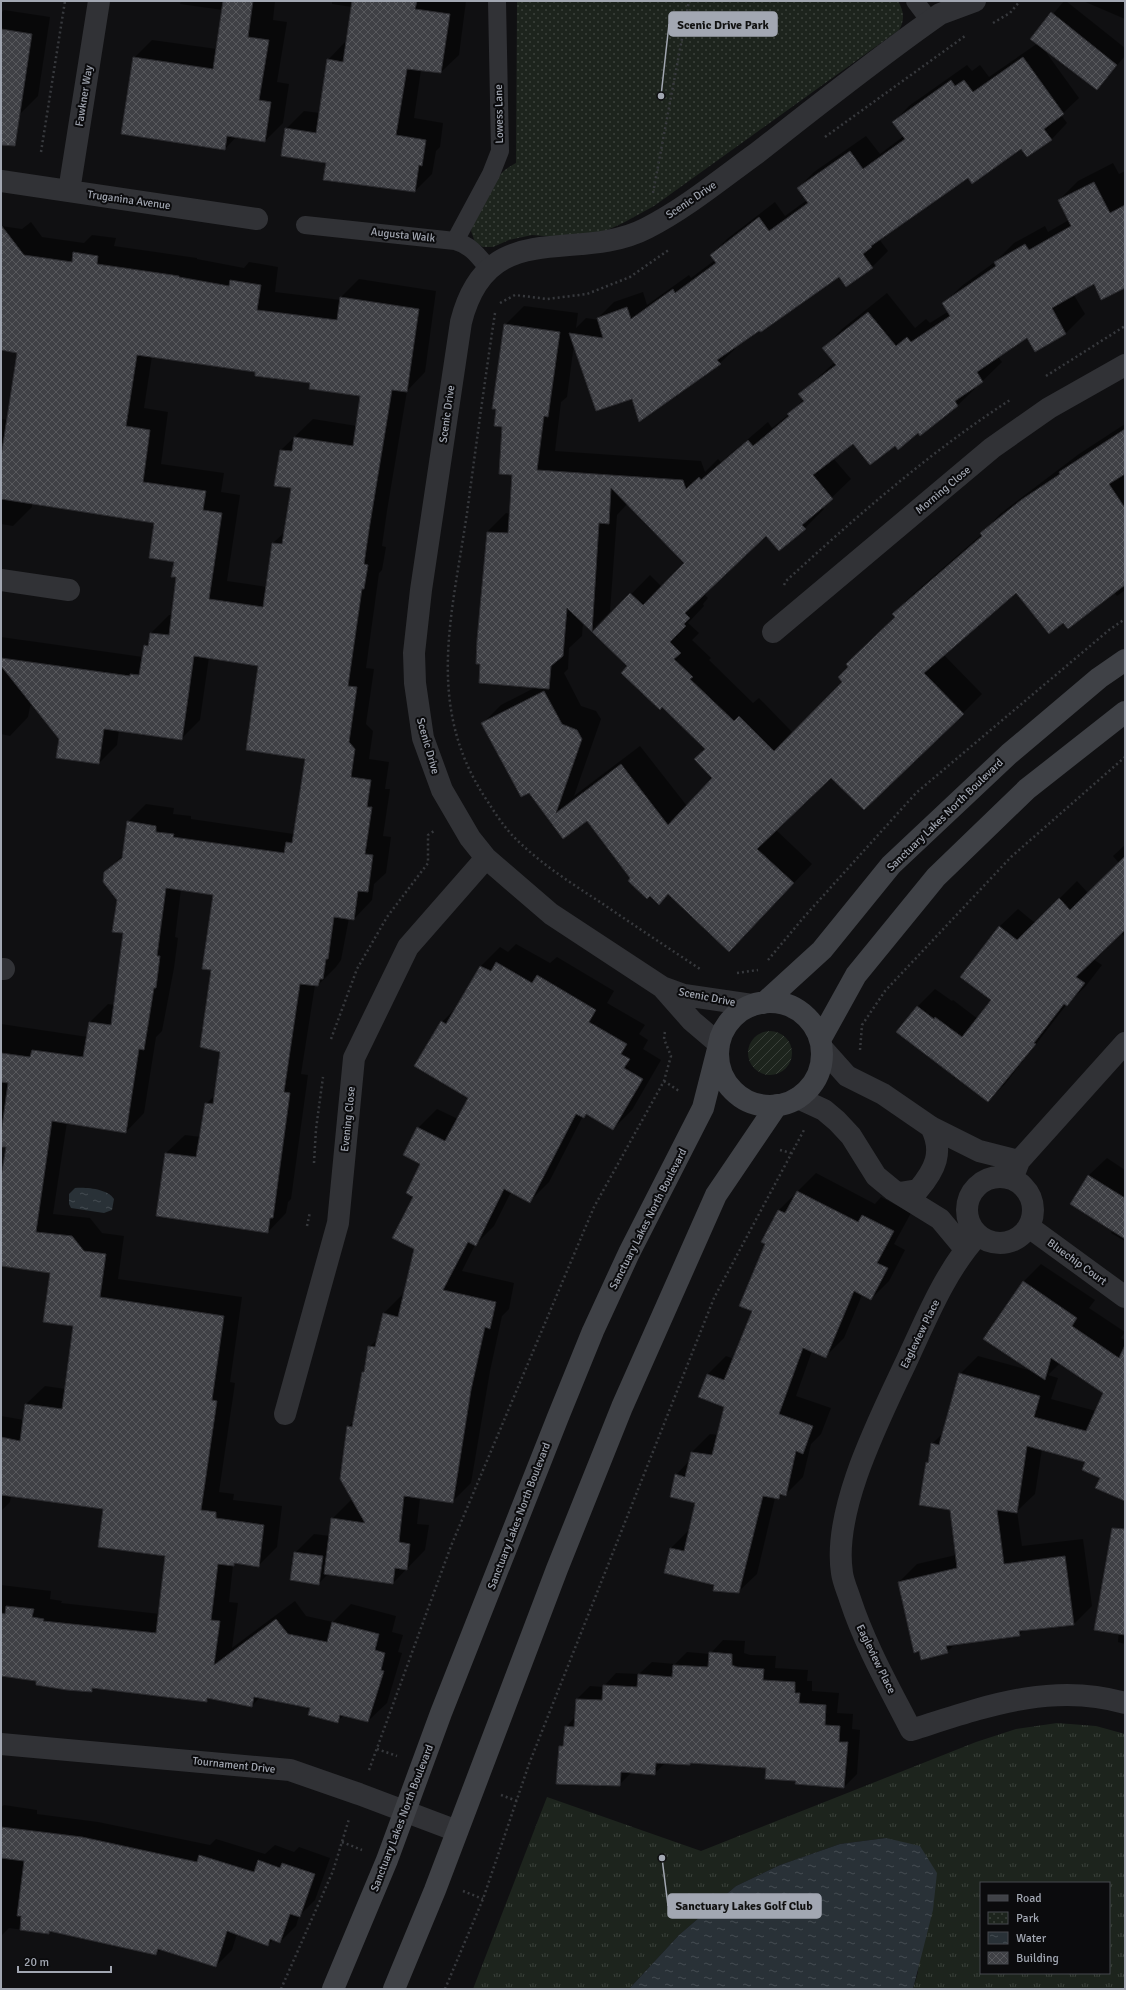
<svg xmlns="http://www.w3.org/2000/svg" width="1126" height="1990" viewBox="0 0 1126 1990" font-family="Signika,sans-serif">
	<style>
		.grass { fill: url(#grass-tufts); fill-rule: evenodd }
		.park { fill: url(#park-dots) }
		.garden { fill: url(#garden-furrows) }
		.water { fill: url(#water-ripples) }
		.shadow { fill: #0007; fill-rule: evenodd }
		.building { fill: url(#building-cross-hatch); stroke: #2a2a2e; fill-rule: evenodd }
		.lines { fill: none; stroke-linecap: round; stroke-linejoin: round }
		.path { stroke: #37393d; stroke-width: 2.5; stroke-dasharray: 2 3; stroke-linecap: butt }
		.lane { stroke: #313236; stroke-width: 18 }
		.street { stroke: #313236; stroke-width: 22 }
		.secondary { stroke: #3f4146; stroke-width: 22 }
		.labels { text-anchor: middle; dominant-baseline: central; stroke-width: 4; stroke-linejoin: round; paint-order: stroke }
		.street-label { font-size: 11px; fill: #a2a7b2; stroke: #0b0b0d }
		.leader { fill: none; stroke: #a2a7b2; stroke-width: 1.5 }
		.callout-dot { fill: #a2a7b2; stroke: #0b0b0d; stroke-width: 1.5 }
		.callout { fill: #a2a7b2; stroke: #a2a7b2; stroke-width: 1.5 }
		.callout-label { font-size: 12px; text-anchor: middle; font-weight: bold; fill: #111 }
	</style>
	<defs>
		<pattern id="grass-tufts" width="24" height="20" patternUnits="userSpaceOnUse"><rect width="24" height="20" fill="#1d241d"/><path d="M3 7l-1-3M5 7V3M7 7l1-3M15 17l-1-3M17 17v-4M19 17l1-3" fill="none" stroke="#3b413b"/></pattern>
		<pattern id="park-dots" width="8" height="8" patternUnits="userSpaceOnUse"><rect width="8" height="8" fill="#1d241d"/><path d="M2 2h.1M6 6h.1" fill="none" stroke="#3b413b" stroke-width="1.8" stroke-linecap="round"/></pattern>
		<pattern id="garden-furrows" width="10" height="10" patternUnits="userSpaceOnUse"><rect width="10" height="10" fill="#1d241d"/><path d="M-1 1l2-2M0 10L10 0M9 11l2-2" fill="none" stroke="#3b413b"/></pattern>
		<pattern id="water-ripples" width="26" height="14" patternUnits="userSpaceOnUse"><rect width="26" height="14" fill="#293137"/><path d="M2 4q2-2 4 0t4 0M15 11q2-2 4 0t4 0" fill="none" stroke="#454c52"/></pattern>
		<pattern id="building-cross-hatch" width="8" height="8" patternUnits="userSpaceOnUse"><rect width="8" height="8" fill="#3f4045"/><path d="M0 0l8 8M0 8l8-8" fill="none" stroke="#58595d"/></pattern>
	</defs>
	<rect width="100%" height="100%" fill="#101012"/>
	<path class="grass" d="M1057,1723l39,3 29,8v255h-212l5,-17 -32,-134 -46,6 -60,21 -44,21 -57,49 -50,54h-156l74,-192 154,54 275,-109 40,-13zM981,1883h128v90h-128z"/>
	<path class="park" d="M517,1h381c6,10 7,19 1,29l-245,176 -31,17 -20,9 -48,5 -23,-2 -23,5 -16,7h-10l-8,-5 -4,-11c5,-19 16,-42 30,-57 4,-5 10,-8 15,-11z"/>
	<path class="garden" d="M748 1053a22 22 0 1 1 44 0a22 22 0 1 1-44 0Z"/>
	<path class="water" d="M75,1188c12,-1 33,1 39,11l-2,11 -8,3 -33,-5 -2,-4v-10z
		M886,1838l34,8 17,27 -4,37 -20,79h-284l50,-54 57,-49 44,-21 60,-21z"/>
	<path class="shadow" d="M181,1h94l-2,19 14,2 -10,60 12,2 -6,39 -18,18 -28,-5 -12,13 -91,-91 18,-18 65,9 6,-39 -43,-6z
		M332,1h134l-7,54 -18,17 -20,-2 -7,48 29,5 -3,24 -4,4 -4,23 -17,17 -88,-29 -41,-33 18,-18 16,2 8,-53 17,-18 2,1 5,-36 -20,-3z
		M1064,1h2l59,47v8l-28,33 -54,-41 36,50 -18,17 6,8 -15,16 -25,17 -6,-9 -53,29 -89,63 9,12 -16,16 -33,8 -104,71 1,2 -16,15 -88,35 -58,-54 -7,53 -6,5 -6,49 146,10 4,11 13,-13 3,3 47,-40 4,6 16,-13 15,-15 -3,-6 35,-32 -11,-14 18,-19 45,-36 28,35 11,-9 4,4 19,-12 -5,-8 19,-18 32,-23 19,-19 31,-17 3,6 21,-12 -10,-20 19,-19 35,-18 6,11 6,-3v116l-31,-4 -20,12 11,19 -19,19 -30,17 -9,-14 -29,21 4,5 -44,43 -37,29 -3,-2 -23,12 -42,-2 -20,16 18,21 -29,28 2,2 -19,19 -26,22 -13,-15 -62,59 4,4 -5,6 1,2 -16,17 11,10 -7,7 19,18 -2,2 44,43 6,-5 34,35 51,-51 52,-65 -3,-3 19,-19 70,-61v-1l18,-19 79,-60 46,-30v166l-8,6 -3,-4 -51,29 -47,-30 -72,64 38,39 -19,19 -132,64 -55,53 36,34 -83,87 -60,-58 -37,-15 -45,-58 -23,18 -82,-114 19,-19 35,-18 -49,-155 19,-19 4,1 3,-40 -10,-48 2,-101 19,-19 54,7 -2,15 10,-10 13,2 -1,-2 16,-16 29,-10 4,13 42,-30 2,3 24,-18 -4,-5 16,-16 48,-37 10,14 22,-16 -9,-12 16,-16 52,-36 14,18 24,-18 -10,-14 15,-16 58,-41 5,6 8,-6 9,12 49,-34 -6,-4zM628,503l57,60 -23,24 -12,-12 -56,57 35,34 77,83 7,29 -26,28 -47,-60 -66,50 27,-77 -5,-8 -15,-5 -17,-33 4,-4 1,-21 13,-12 1,-14 9,8 18,-18 7,-97z
		M1083,1h42v18z
		M4,10l46,7 -12,79 -18,18 -19,-3v-98z
		M31,222l11,15 42,6 8,-8 24,3 -2,8 83,12v1l47,9 5,-6 29,5 -3,25 66,8v-3l18,-18 77,12 -11,81 -18,19 -20,120 -5,35 4,1 -4,23 -3,3 -13,95 8,1 -8,55 7,7 -4,28 20,3 -4,27h5l-7,47 8,1 -5,36 -12,11 -2,16 -18,19 -5,-1 -8,42 -5,7 -18,18h-3l-14,89 7,1 -17,124 -3,3 -2,11 -18,19 -102,-79 19,-18 16,2 5,-33 9,-9 7,-44 -10,-82 2,-75 -33,-5 -6,48 3,1 -4,30 -12,63 -6,6 -12,76 -18,19 -59,-10 -14,92 37,4 12,15 22,3 -6,43 124,18 -12,85 5,1 -16,109 15,2 -1,6 49,6 -5,41 -19,19 -22,-4 -3,3 -4,37 9,1 -6,45 63,-47 11,15 27,6 18,-18 45,12 -4,16 11,3 -5,17 4,1 -15,50 -19,18 -24,-6 -7,7 -26,-15 -51,-10 -8,9 -43,-8 -3,3 -111,-13 -4,3 -53,-11 -37,-5v-90l50,6 -1,8 12,2 -1,2 99,11 6,-59 -62,-46 -93,-13 -1,6 -9,9v-95l23,4 2,-16 19,-18 21,3 9,-64 -24,-53 -46,-7 -4,4v-85l6,-37 -6,-1v-122l87,13 2,-15 18,-18 7,1 9,-72 -6,-34 -13,-26 19,-19 4,-32 18,-18 28,4 -1,6 18,2v3l103,15 12,-76 -47,-93 -50,-8 -9,63 -19,19 -62,-9 -2,15 -18,18 -39,-24 -29,-37 -3,15 -18,19 -9,-2v-97l142,20 2,-11 5,-5 1,-8 18,-18h3l5,-39 -2,-15 -20,-39 -123,-19v4l-19,19 -12,-2v-105l6,1 11,-68 -17,-3v-123l21,3zM152,356l104,15 55,11 50,13 -4,31 -44,-7 -32,31 11,37 -7,45 -12,11 -6,44 -40,-6 13,-86 -19,-3 3,-19 -63,-9 7,-52 -24,-4z
		M1125,845v92l-4,-4 -28,26 9,6 -17,22 -18,17 -62,80 -17,17 -71,-94 18,-18 17,12 1,-1 25,19 14,-19 -31,-24 39,-50 18,-17 17,14 42,-42 11,12 31,-30 -6,-7z
		M516,944l34,19 7,-6 57,34 -7,12 38,22 -6,9 9,6 -5,9 18,11 -29,50 -19,19 -26,-15 -4,2 -34,66 -19,19 -19,-9 -17,34 -19,19 -13,26 52,12 -5,26 -7,7 -12,55 -19,112 -19,19 -32,-4 -3,26 12,1 -4,25 -32,33 -64,-10 -11,11 -23,-31 19,-19 16,2 2,-17 19,-19h2l-5,-73 6,-6 9,-49 2,-2 4,-23 9,-8 6,-26 19,-19 1,1 11,-46 -1,-53 8,-32 -4,-36 19,-19 21,10 11,-21 -27,-76 17,-17 22,-39 19,-19 8,5z
		M1107,1158l18,12v71l-14,-8 2,-3 -41,-26 17,-29z
		M816,1173l59,31 6,-7 30,16 -17,31 11,6 -16,31 -18,18 -9,-4 -18,43 -18,18 -14,-5 -16,45 35,12 -10,26 -10,10 -8,33 -18,18 -2,-1 -5,4h-3l-18,76 -19,18 -73,-20 6,-24 18,-18 7,-28 -20,-27 14,-15 2,-8 18,-18 8,1 7,-29 -26,-9 9,-23 18,-18 8,3 20,-48 12,-67 -4,-2 17,-32z
		M1041,1264l54,36 -6,8 36,24 -4,6 4,2v160l-38,-38 -45,-13 -7,45 -18,17 5,35 61,-7 9,67 -18,18 -50,6 -5,5 -63,8 -9,9 -48,-70 18,-18 39,-9 -6,-46 -23,-46 3,-3 2,-16 11,-11 17,-59 18,-18 54,15 -9,-89zM1060,1363l44,30 -8,18 -45,-12 7,-21 -10,-3z
		M1125,1541v103l-7,-2z
		M723,1640l22,1 -1,12 6,2 26,1 -1,12 33,2 -1,11h5v10l27,2 -2,20 16,1 -1,15 8,1 -3,44 -13,13 -47,-7 -30,-13 -101,-5 -12,12 -22,-2 -13,13 -59,-39 4,-4 2,-15 10,-11 1,-17 13,-13 13,1 13,-14 23,1 13,-12 23,2 12,-12 23,2z
		M4,1805l33,5v4l61,8 112,23 6,-6 49,15 10,-9 19,7 5,-5 31,11 -15,42 -16,16 -3,10 -16,16 -7,-2 -5,5 -31,-11 -5,16 -16,16 -55,-17 -5,5 -105,-24 -3,3 -39,-5 -8,8v-129z"/>
	<path class="building" d="M223,1h30l-5,36 21,3 -10,60 12,2 -6,40 -38,-6 -2,14 -104,-16 12,-77 80,12z
		M352,1h65l-2,8 35,5 -9,59 -34,-4 -11,66 30,5 -4,26 -3,-1 -4,27 -92,-12 3,-17 -45,-7 4,-28 31,5 11,-74 16,3z
		M1051,12l66,53 -20,25 -67,-51z
		M1,29l31,5 -17,112 -14,-1z
		M1023,57l41,57 -20,15 8,11 -25,17 -6,-8 -49,35 -4,-6 -97,68 1,1 -9,7 10,14 -27,19 -7,-10 -78,55 -2,-1 -42,29 4,4 -82,58 -7,-23 -36,12 -27,-78 34,5 -6,-20 30,-11 4,12 42,-30 2,4 41,-30 -6,-8 49,-38 10,14 39,-28 -11,-15 53,-37 13,18 42,-30 -13,-17 59,-42 4,6 9,-6 9,12z
		M1094,182l16,31 15,-8v83l-24,12 -7,-16 -42,24 14,26 -31,18 -8,-14 -50,34 6,10 -28,19 3,5 -38,30 -2,-3 -20,17 -3,-4 -25,19 -17,-21 -40,31 20,24 -31,26 4,4 -27,22 -13,-15 -81,77 5,5 -6,6 2,2 -16,16 11,11 -7,6 19,18 -3,2 44,42 5,-5 35,35 68,-69 -4,-5 10,-10 -2,-3 49,-47 -3,-3 90,-78 -2,-3 41,-33 39,-26 -1,-2 66,-43v45l-16,10 16,24v77l-57,44 -5,-6 -14,11 -33,-41 -92,80 40,41 -100,96 -33,-32 -74,71 37,34 -65,69 -61,-58 -9,11 -9,-9 -3,3 -19,-18 2,-3 -43,-57 -24,18 -34,-46 -8,4 -40,-74 63,-32 18,33 15,6 5,9 -26,74 65,-49 47,61 44,-47 -18,-19 11,-10 -43,-42 -2,3 -39,-37 6,-7 -35,-34 38,-39 13,12 41,-42 -73,-75 -2,36 -10,-1 -7,109 -25,-24 -4,48 -12,10 -2,23 -70,-6 1,-19h-4l1,-24 10,-108 21,1 4,-58 -13,-1 3,-47 -8,-1 2,-17h-4l12,-85 56,8 -12,85 -4,-1 -7,54 146,10 3,9 13,-12 2,3 47,-40 5,6 36,-30 -2,-2 17,-13 -6,-7 38,-29 -14,-17 46,-36 28,34 11,-9 4,5 39,-26 -8,-13 54,-37 -2,-4 31,-18 4,6 42,-24 -13,-26z
		M1,225l23,30 48,7 1,-10 25,4 -1,8 82,12v1l50,9 1,-6 31,5 -4,25 80,10 3,-23 79,12 -12,83 -15,-2 -23,140 -5,34 4,1 -4,24h-2l-14,97 9,1 -8,55 6,7 -4,28 20,3 -4,27h5l-7,47 8,1 -5,37 -10,-1 -4,29 -20,-3 -6,42h-2l-3,20h-3l-2,7 -18,-2 -16,108 6,1 -17,125h-3l-2,15 -112,-17 9,-63 31,4 9,-54 8,1 7,-52 -20,-5 11,-77 -9,-1 11,-74 -47,-7 -9,68h3l-4,32h-2l-10,62 -5,-1 -13,84 -74,-12 -16,111 36,4 12,15 22,3 -6,43 124,19 -12,84 5,1 -16,109 15,2v6l48,7 -5,42 -25,-4v3l-16,-2 -7,56 9,1 -6,44 62,-46 12,15 39,8 5,-20 47,12 -4,16 10,3 -4,17 3,1 -16,51 -28,-7 -2,8 -30,-8 2,-7 -56,-11 -2,10 -45,-9v4l-115,-14v4l-25,-2 -31,-5v-4l-35,-5v-63l4,1 1,-8 28,3 -2,8 12,2 -1,2 113,12 9,-77 -67,-9 5,-38 -102,-14v-58l19,4 5,-37 37,5 11,-83 -30,-4 7,-49 -49,-7v-89l5,-30h-5v-13l7,-51 -7,-1v-29l29,4 2,-7 51,7 6,-35 22,3 12,-92 -11,-1 5,-32 -14,-18 1,-10 18,-14 5,-37 29,5v6l18,2 -1,3 111,16 2,-11 6,1 13,-84 -59,-9 12,-84 -64,-10 -12,84 -78,-11 -5,35 -43,-6 3,-19 -58,-73v-8l129,18v-2l9,1 5,-30 4,1 2,-13 19,2 7,-58h-5l3,-15 -25,-4 5,-35 -153,-24v-42l16,-104 -16,-3zM137,355l118,17v4l55,7 -1,6 51,7 -7,50 -59,-9 -2,14 -12,-1 -6,36 17,2 -9,56 -10,-1 -9,64 -54,-8 13,-86 -19,-3 3,-19 -63,-9 7,-52 -24,-4z
		M1125,856v74l-49,47 9,6 -18,23 -3,-2 -30,39 2,1 -48,58 -92,-70 21,-26 17,13 1,-2 27,20 29,-37 -31,-23 39,-51 18,14 42,-42 11,12z
		M496,962l36,21 5,-8 59,35 -7,12 38,22 -6,10 9,5 -6,9 19,11 -30,51 -27,-16 -2,4 -8,-4 -46,89 -26,-14 -28,57 -8,-4 -25,48 53,12 -6,27 -5,-2 -14,63 -18,113 -49,-7 -5,46 11,2 -3,26 -12,-2 -2,16 -69,-10 7,-56 34,5 -25,-44 7,-53 5,1 10,-55h2l4,-26 7,1 8,-34 15,4 16,-68 -22,-11 21,-41 -7,-4 14,-29 -17,-9 14,-28 28,14 23,-43 -54,-32 27,-45 5,3 34,-58 11,5z
		M1088,1175l37,23v41l-55,-35z
		M797,1191l61,31 4,-7 32,16 -17,32 11,5 -17,32 -17,-9 -28,67 -23,-10 -24,66 34,12 -10,28 -7,-3 -10,45 -6,-2 -1,5 -16,-3 -24,97 -26,-2 1,-6 -50,-12 6,-25 14,3 11,-48 -25,-6 5,-23 10,3 6,-25 21,3 12,-48 -26,-10 9,-23 17,6 28,-69 -13,-5 26,-62 -4,-2 17,-32 7,3z
		M1023,1281l54,37 -5,8 47,32 6,-13v156l-30,-13 5,-10 -18,-8 3,-8 -58,-16 -10,67 -20,-3 7,54 61,-8 9,69 -55,6 1,5 -74,10 2,7 -27,7 -2,-9 -5,2 -16,-71 59,-14 -7,-58 -31,-5 7,-43 2,1 3,-20 8,2 20,-72 81,23 -6,21 52,14 17,-38 -52,-35 -6,22 -62,-41z
		M1112,1528l13,1v106l-31,-5z
		M294,1552l29,4 -4,29 -29,-5z
		M709,1652l23,2v11l5,2 27,2 -1,11 32,2v11h5l-1,10 27,2 -1,20 15,1 -1,16h9l-4,46 -49,-4 1,-3 -31,-2 1,-11 -76,-5v2l-34,-2 -1,12 -34,-3 -1,14 -64,-2 3,-38h4l2,-20 9,1 2,-28 26,1 1,-15 34,2 1,-13 34,3 1,-12 35,2z
		M1,1827l81,10 115,25 2,-7 55,17 4,-12 22,8 2,-5 33,11 -15,43 -10,-3 -10,29 -10,-4 -2,7 -41,-15 -11,36 -58,-18 -2,6 -107,-24v3l-29,-4 1,-14h-4l7,-55 -23,-3z"/>
	<g class="lines">
		<path class="path" d="M993,23l17,-10 10,-12
			M825,137l140,-101
			M41,152l24,-151
			M653,193l36,-192
			M500,303l15,-8 32,4 40,-5 43,-17 40,-28
			M495,313c-10,66 -19,133 -28,200 -15,103 -43,195 21,289 9,14 18,28 31,40 25,24 55,43 84,62 32,22 64,43 97,65
			M1046,376l79,-50
			M784,585l2,-4c71,-65 144,-129 224,-181
			M768,960l36,-43 112,-124 193,-163 16,-11
			M737,973l21,-3
			M331,1039l26,-70 30,-52 41,-54v-28l6,-4
			M860,1050l2,-25 23,-34 126,-134 114,-100
			M664,1081l15,10
			M780,1150l11,3
			M314,1163l2,-34 7,-52
			M307,1226l3,-14
			M377,1749l20,7
			M369,1770l82,-224 143,-339 70,-126 7,-25 -7,-17 1,-8
			M501,1795l16,6
			M342,1842l20,8
			M463,1891l20,8
			M281,1989l52,-118 16,-52
			M445,1989l38,-90 46,-135 185,-466 90,-168"/>
		<path class="lane" d="M915,1l15,20
			M305,225l150,16c16,4 24,16 34,28
			M455,241l36,-67 9,-23 -3,-150"/>
		<path class="street" d="M1,181l256,38
			M69,191l30,-190
			M1,580l68,10
			M773,632l219,-184 57,-40 76,-43
			M1,969h3
			M662,987l30,34 27,23
			M752,1005l-68,-10 -22,-8 -111,-73 -65,-56 -16,-20 -28,-48 -19,-52 -8,-55 -1,-30 7,-63 40,-268c27,-108 115,-57 186,-94 39,-20 74,-49 110,-75 60,-47 120,-95 183,-139l35,-13
			M822,1048l25,28 36,18 48,33 48,24 40,10
			M798,1098l26,12 13,11 14,15 25,40 17,14 47,29 25,30
			M1014,1174l5,-13 106,-118
			M967 1210a33 33 0 1 1 66 0a33 33 0 1 1-66 0Z
			M893,1190l6,3 19,-3c17,-20 26,-38 13,-63
			M1029,1227l96,70
			M978,1235c-32,35 -51,82 -70,123 -27,58 -76,151 -66,215 1,8 5,17 8,26 15,46 39,88 61,131 70,-22 140,-49 214,-27
			M285,1414l53,-191 16,-165 54,-111 78,-89
			M1,1744l289,26 69,24 98,37"/>
		<path class="secondary" d="M718 1054a52 52 0 1 1 104 0a52 52 0 1 1-104 0Z
			M764,1003l58,-53 69,-85 118,-111 90,-76 26,-18
			M820,1040l36,-65 80,-98 91,-88 98,-77
			M333,1989l54,-129 54,-147 117,-296 35,-86 36,-78 74,-145 15,-59
			M394,1989l41,-99 122,-321 65,-162 94,-212 61,-90"/>
	</g>
	<g class="labels">
		<g class="street-label">
			<text transform="translate(84 96) rotate(-81)">Fawkner Way</text>
			<text transform="translate(499 114) rotate(-91)">Lowess Lane</text>
			<text transform="translate(129 200) rotate(8)">Truganina Avenue</text>
			<text transform="translate(691 200) rotate(-34)">Scenic Drive</text>
			<text transform="translate(403 235) rotate(6)">Augusta Walk</text>
			<text transform="translate(447 414) rotate(-82)">Scenic Drive</text>
			<text transform="translate(943 490) rotate(-40)">Morning Close</text>
			<text transform="translate(428 746) rotate(74)">Scenic Drive</text>
			<text transform="translate(945 815) rotate(-44)">Sanctuary Lakes North Boulevard</text>
			<text transform="translate(707 997) rotate(11)">Scenic Drive</text>
			<text transform="translate(348 1119) rotate(-84)">Evening Close</text>
			<text transform="translate(648 1219) rotate(-63)">Sanctuary Lakes North Boulevard</text>
			<text transform="translate(1077 1262) rotate(36)">Bluechip Court</text>
			<text transform="translate(920 1334) rotate(-64)">Eagleview Place</text>
			<text transform="translate(519 1516) rotate(-69)">Sanctuary Lakes North Boulevard</text>
			<text transform="translate(876 1659) rotate(64)">Eagleview Place</text>
			<text transform="translate(234 1765) rotate(6)">Tournament Drive</text>
			<text transform="translate(402 1818) rotate(-69)">Sanctuary Lakes North Boulevard</text>
		</g>
	</g>
	<path class="leader" d="M661 96L669 24M662 1858L668 1906"/>
	<g class="callout-dot">
		<circle cx="661" cy="96" r="4"/>
		<circle cx="662" cy="1858" r="4"/>
	</g>
	<g class="callout">
		<rect x="669" y="12" width="108" height="24" rx="4"/>
		<rect x="668" y="1894" width="153" height="24" rx="4"/>
	</g>
	<g class="callout-label">
		<text x="723" y="29">Scenic Drive Park</text>
		<text x="744" y="1910">Sanctuary Lakes Golf Club</text>
	</g>
	<rect width="1126" height="1990" fill="none" stroke="#a2a7b2" stroke-width="4"/>
	<rect x="980" y="1882" width="130" height="92" fill="#0b0b0d" stroke="#47494f"/>
	<rect x="988" y="1895" width="20" height="6" fill="#3f4146" stroke="#47494f"/>
	<text x="1016" y="1902" font-size="12" fill="#a2a7b2">Road</text>
	<rect x="988" y="1912" width="20" height="12" fill="url(#park-dots)" stroke="#47494f"/>
	<text x="1016" y="1922" font-size="12" fill="#a2a7b2">Park</text>
	<rect x="988" y="1932" width="20" height="12" fill="url(#water-ripples)" stroke="#47494f"/>
	<text x="1016" y="1942" font-size="12" fill="#a2a7b2">Water</text>
	<rect x="988" y="1952" width="20" height="12" fill="url(#building-cross-hatch)" stroke="#47494f"/>
	<text x="1016" y="1962" font-size="12" fill="#a2a7b2">Building</text>
	<path d="M18 1966v6h93v-6" fill="none" stroke="#a2a7b2" stroke-width="2"/>
	<text x="24" y="1966" font-size="12" fill="#a2a7b2" stroke="#0b0b0d" stroke-width="3" paint-order="stroke">20 m</text>
</svg>
